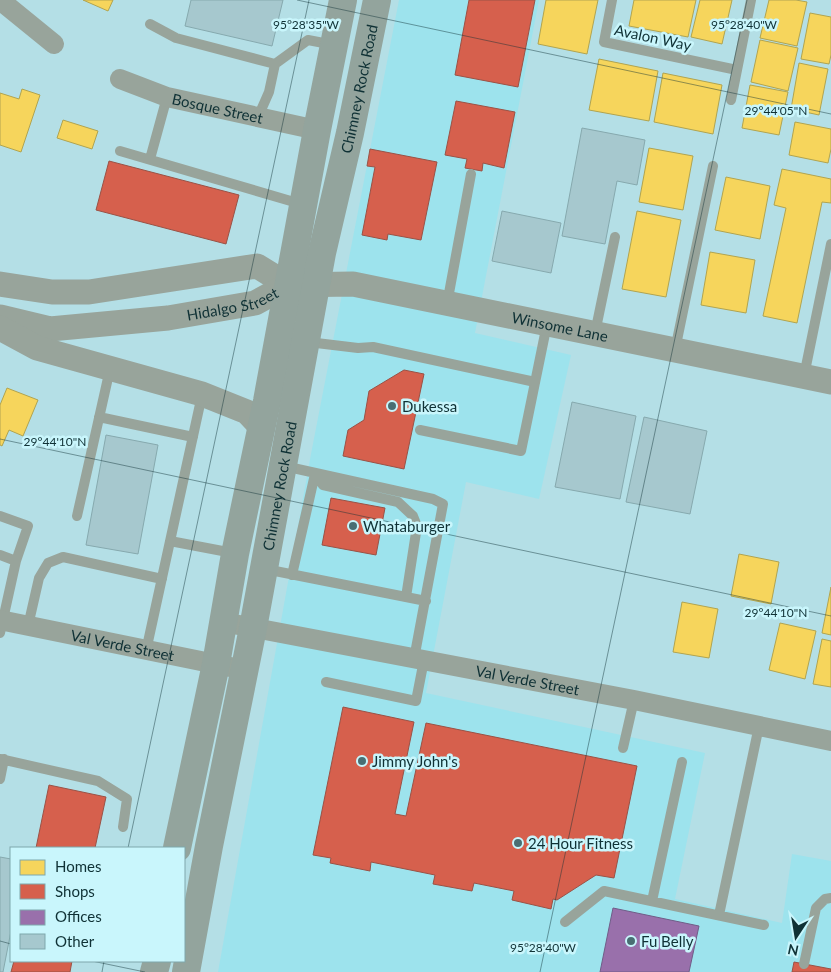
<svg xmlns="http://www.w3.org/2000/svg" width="831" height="972" viewBox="0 0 831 972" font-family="Lato,sans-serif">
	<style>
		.built { fill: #9de3ed }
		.homes { fill: #f6d55c; stroke: #b1a450 }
		.shops { fill: #d6604d; stroke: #9a5246 }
		.offices { fill: #9970ab; stroke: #705d88 }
		.building { fill: #a6c8ce; stroke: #86a9ae }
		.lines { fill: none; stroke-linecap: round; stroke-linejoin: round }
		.service { stroke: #98a49b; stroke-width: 10 }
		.minor { stroke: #98a49b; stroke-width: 20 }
		.tertiary { stroke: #98a49b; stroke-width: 25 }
		.secondary { stroke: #93a49d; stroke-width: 28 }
		.ticks { fill: none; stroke: #0f3135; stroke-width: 1; stroke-opacity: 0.45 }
		.poi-dot { fill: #496e73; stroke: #c9f6fc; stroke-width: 2 }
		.labels { text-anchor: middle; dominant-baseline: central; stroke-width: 5; stroke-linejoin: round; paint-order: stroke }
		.street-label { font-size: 15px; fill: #0f3135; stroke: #c9f6fc }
		.poi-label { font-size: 15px; fill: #0f3135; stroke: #c9f6fc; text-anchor: start }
		.ticks-label { font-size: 12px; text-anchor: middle; fill: #0f3135; stroke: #c9f6fc; stroke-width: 5; stroke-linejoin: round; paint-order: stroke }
	</style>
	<rect width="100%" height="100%" fill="#b4dfe6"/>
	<path class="built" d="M399,0h140l-64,333 96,22 -32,144 -73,-17 -40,211 279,60 -30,146 107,24 10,-69 39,7v111h-613l93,-518z"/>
	<path class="homes" d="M83,0h30l-5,11z
		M546,0h52l-11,54 -49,-10z
		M634,0h62l-8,37 -59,-11z
		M700,0h32l-10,44 -31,-7z
		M769,0h27l11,2 -10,44 -37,-8z
		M810,13l21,4v38l-2,9 -28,-5z
		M760,40l38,8 -10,43 -37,-9z
		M599,59l59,12 -9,50 -60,-11z
		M799,63l29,6 -9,46 -28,-6z
		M663,73l59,12 -9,49 -59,-12z
		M750,85l38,7 -9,43 -37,-7z
		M22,89l18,6 -19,57 -21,-7v-52l19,6z
		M63,120l35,11 -6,18 -35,-11z
		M795,122l36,7v20l-3,14 -39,-8z
		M649,148l44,8 -10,54 -44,-8z
		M782,169l49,10v24l-9,-1 -25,121 -34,-7 23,-108 -12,-3z
		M726,177l44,9 -10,53 -45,-9z
		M637,211l44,9 -15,77 -44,-8z
		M710,252l45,8 -9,53 -45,-8z
		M7,388l31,12 -15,36 -14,-6 -7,16 -2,-1v-40z
		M739,554l40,8 -8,42 -40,-8z
		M831,587v48l-9,-2z
		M682,602l36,7 -9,49 -36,-6z
		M780,623l36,8 -11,48 -36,-9z
		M822,639l9,2v46l-18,-3z"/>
	<path class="shops" d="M469,0h66l-17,87 -63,-12z
		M456,101l59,11 -11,56 -21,-5 -1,8 -17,-3 2,-9 -22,-4z
		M370,149l67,13 -16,78 -33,-6 -1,6 -25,-5 13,-68 -8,-1z
		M109,161l130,34 -13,49 -130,-34z
		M404,370l20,4 -20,95 -61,-13 5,-26 16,-10 5,-29z
		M331,498l54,10 -9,47 -54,-10z
		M343,707l71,15 -19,92 11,2 20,-93 211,43 -23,112 -18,-3 -39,25 -4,-1 -2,10 -39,-9 2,-9 -40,-8 -2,8 -39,-7 2,-9 -64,-13 -1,9 -40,-8 1,-5 -18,-3z
		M49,785l57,12 -11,51h-59z
		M14,961h58l-2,11h-59z
		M794,962l37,7v3h-39z"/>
	<path class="offices" d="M613,908l86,18 -10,46h-89z"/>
	<path class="building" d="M191,0h92l-11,46 -87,-20z
		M582,128l63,12 -8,45 -20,-4 -12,63 -43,-8z
		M502,211l59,12 -10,50 -59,-12z
		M572,402l64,14 -16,83 -65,-12z
		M644,417l63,14 -17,83 -64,-12z
		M106,435l52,10 -20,109 -52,-9z
		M0,857l11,2v72l-8,41h-3z"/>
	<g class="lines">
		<path class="service" d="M612,0l-8,42 133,28
			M150,24l26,14 99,26
			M731,100l20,-100
			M258,117l11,-25 6,-28 33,-24 26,5
			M120,151l181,53
			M150,159l17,-62
			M447,304l24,-130
			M595,333l20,-96
			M308,342l50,6 15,-1 162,35
			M675,350l38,-184
			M804,376l27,-132
			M99,417l94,20
			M420,430l101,21 26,-127
			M284,466l149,33 10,5 -29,155
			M315,474l8,11 75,17 15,14 4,10 -11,71
			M0,516l28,10 -12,35
			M77,516l33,-147
			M170,541l63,12
			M0,555l16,6 -16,72
			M265,569l161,32
			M292,575l23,-101
			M28,626l11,-48 9,-15 15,-6 99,22
			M146,651l56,-256
			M326,682l90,19 8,-41
			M623,748l11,-48
			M0,759l98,22 29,18 -4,28
			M0,779l4,-20
			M652,901l30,-139
			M719,915l40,-189
			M565,922l39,-31 160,34
			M804,964l12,-56 9,-9 6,-1"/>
		<g class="minor">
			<path d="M0,0l54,44"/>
			<path id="s1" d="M120,79l47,18 150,33"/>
			<path id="s2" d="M0,620l245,50"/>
			<path id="s3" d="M223,622l411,78 197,41"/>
		</g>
		<g class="tertiary">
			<path d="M0,284l52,8h37l168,-26 31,19"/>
			<path id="s4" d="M0,317l50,12 118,-11 87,-15 33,-18 65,-1 478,98"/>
			<path d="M0,328l37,20 165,46 45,18 15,16"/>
		</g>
		<g class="secondary">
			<path d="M177,848l39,-184 19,-110 32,-153 50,-271 26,-130"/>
			<path d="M154,972l3,-11"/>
			<path id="s5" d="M186,972l23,-126 44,-218 69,-375 28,-120 27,-133"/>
		</g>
	</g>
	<path class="ticks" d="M297,0l534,114M0,439l831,177M128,848l181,-848M0,941l11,3M92,961l53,11M102,972l2,-11M540,972l207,-972"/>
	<g class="poi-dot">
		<circle cx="392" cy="406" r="5"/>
		<circle cx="353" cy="526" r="5"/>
		<circle cx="362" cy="761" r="5"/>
		<circle cx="518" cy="843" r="5"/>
		<circle cx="631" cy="941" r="5"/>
	</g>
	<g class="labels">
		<g class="street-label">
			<text transform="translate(653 37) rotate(12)">Avalon Way</text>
			<text stroke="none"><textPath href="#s5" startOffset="900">Chimney Rock Road</textPath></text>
			<text stroke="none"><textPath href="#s1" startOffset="102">Bosque Street</textPath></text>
			<text stroke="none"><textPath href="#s4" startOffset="236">Hidalgo Street</textPath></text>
			<text stroke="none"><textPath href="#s4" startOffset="572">Winsome Lane</textPath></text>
			<text stroke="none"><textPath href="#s5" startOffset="495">Chimney Rock Road</textPath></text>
			<text stroke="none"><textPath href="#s2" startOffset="125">Val Verde Street</textPath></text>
			<text stroke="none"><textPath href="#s3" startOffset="310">Val Verde Street</textPath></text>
		</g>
		<g class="poi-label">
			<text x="402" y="406">Dukessa</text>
			<text x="363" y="526">Whataburger</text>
			<text x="372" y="761">Jimmy John's</text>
			<text x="528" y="843">24 Hour Fitness</text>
			<text x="641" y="941">Fu Belly</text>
		</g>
	</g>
	<g class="ticks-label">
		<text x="306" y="29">95°28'35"W</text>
		<text x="744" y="29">95°28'40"W</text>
		<text x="776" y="115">29°44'05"N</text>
		<text x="55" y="446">29°44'10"N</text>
		<text x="776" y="617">29°44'10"N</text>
		<text x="543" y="952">95°28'40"W</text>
	</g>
	<rect x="10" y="847" width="175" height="115" fill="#c9f6fc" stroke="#7fa7ac"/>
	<rect x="20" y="860" width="25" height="15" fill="#f6d55c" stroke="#7fa7ac"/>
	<text x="55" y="872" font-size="15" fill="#0f3135">Homes</text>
	<rect x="20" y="884" width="25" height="15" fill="#d6604d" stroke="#7fa7ac"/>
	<text x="55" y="897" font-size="15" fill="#0f3135">Shops</text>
	<rect x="20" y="910" width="25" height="15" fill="#9970ab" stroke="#7fa7ac"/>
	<text x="55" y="922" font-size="15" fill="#0f3135">Offices</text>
	<rect x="20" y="934" width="25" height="15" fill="#a6c8ce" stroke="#7fa7ac"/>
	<text x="55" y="947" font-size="15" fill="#0f3135">Other</text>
	<g transform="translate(796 937) rotate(192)" stroke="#c9f6fc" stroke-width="4" paint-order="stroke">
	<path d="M0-4L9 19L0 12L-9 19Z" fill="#0f3135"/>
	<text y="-8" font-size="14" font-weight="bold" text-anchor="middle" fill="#0f3135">N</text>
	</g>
</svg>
